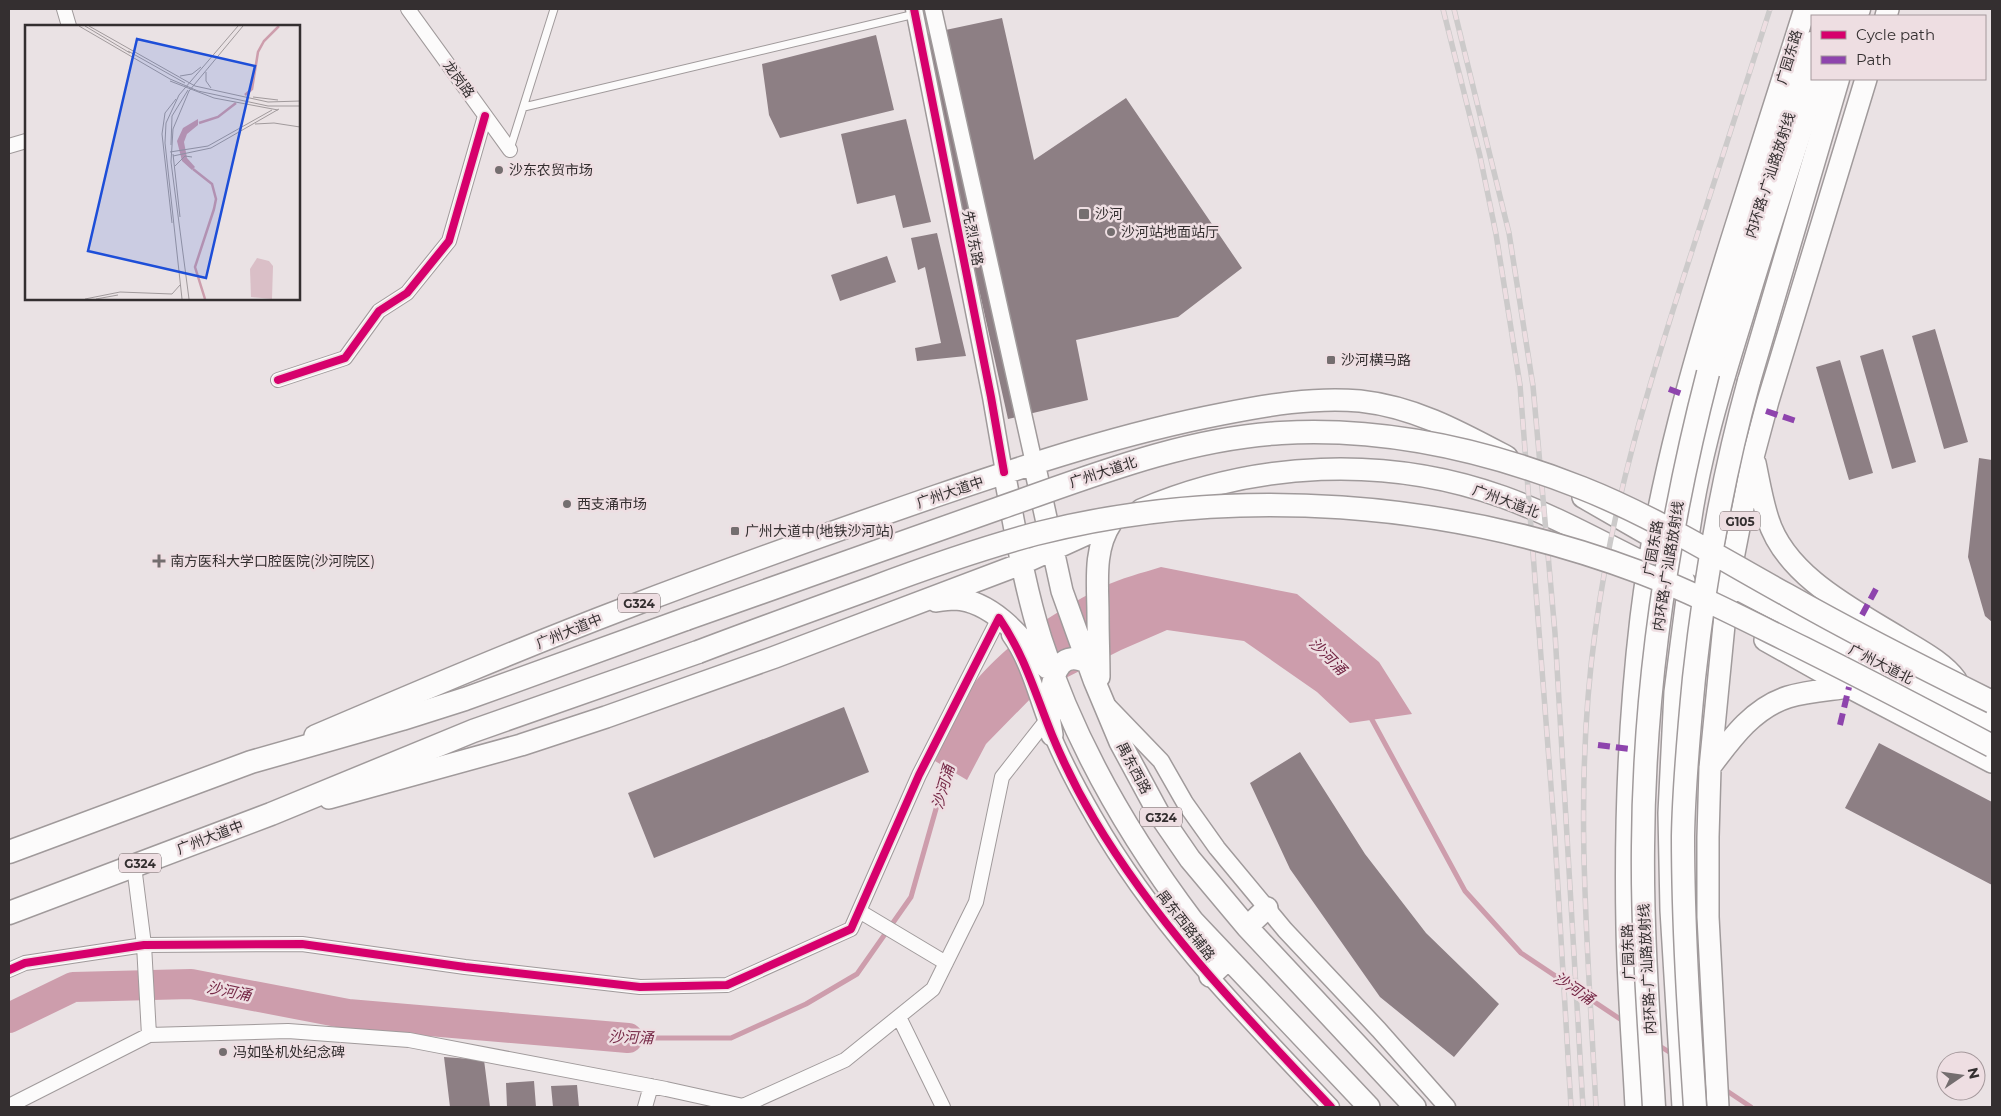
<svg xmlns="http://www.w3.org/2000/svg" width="2001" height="1116" viewBox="0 0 2001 1116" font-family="Montserrat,'Noto Sans SC',sans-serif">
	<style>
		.water { fill: #cd9dac }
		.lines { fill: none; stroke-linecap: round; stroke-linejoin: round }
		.stream { stroke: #cd9dac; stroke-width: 5 }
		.river { stroke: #cd9dac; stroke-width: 30 }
		.building { fill: #8d7f84 }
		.service-casing { stroke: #a09a9b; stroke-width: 9 }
		.minor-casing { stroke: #a09a9b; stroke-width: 16 }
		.tertiary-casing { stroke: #a09a9b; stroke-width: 19 }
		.primary-casing { stroke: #a09a9b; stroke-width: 24 }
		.trunk-casing { stroke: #a09a9b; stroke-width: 25 }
		.service { stroke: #fcfbfb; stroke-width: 7 }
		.minor { stroke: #fcfbfb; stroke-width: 14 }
		.tertiary { stroke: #fcfbfb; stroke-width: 16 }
		.primary { stroke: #fcfbfb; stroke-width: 21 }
		.trunk { stroke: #fcfbfb; stroke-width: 22 }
		.rail-casing { stroke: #cccaca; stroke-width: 5.5 }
		.rail { stroke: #eedee2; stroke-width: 4; stroke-dasharray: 11; stroke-linecap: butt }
		.trunk-bridge-casing { stroke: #a09a9b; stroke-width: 25; stroke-linecap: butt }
		.trunk-bridge { stroke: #fcfbfb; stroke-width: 22 }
		.quiet { stroke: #8e44ad; stroke-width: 6; stroke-dasharray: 12 6; stroke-linecap: butt }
		.cycleway-casing { stroke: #eedee2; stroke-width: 11 }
		.cycleway { stroke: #d6006c; stroke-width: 8 }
		.poi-dot { fill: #746e6f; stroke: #eedee2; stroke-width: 2 }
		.labels { text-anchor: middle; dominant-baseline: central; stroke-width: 5; stroke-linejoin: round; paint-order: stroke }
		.shield { fill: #eedee2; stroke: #6c6465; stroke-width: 1 }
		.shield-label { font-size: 12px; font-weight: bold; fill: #342f30 }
		.street-label { font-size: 14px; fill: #342f30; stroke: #eedee2 }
		.poi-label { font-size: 14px; fill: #342f30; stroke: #eedee2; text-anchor: start }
		.water-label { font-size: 15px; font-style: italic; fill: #762947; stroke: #eedee2 }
		.inset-river { fill: none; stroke: #cd9dac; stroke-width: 2.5 }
		.inset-road { fill: none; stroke: #a19a9c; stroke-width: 1 }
		.view { fill: #1d4ed8; fill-opacity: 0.15; stroke: #1d4ed8; stroke-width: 2.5 }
		.inset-edge { fill: none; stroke: #342f30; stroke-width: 2.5 }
	</style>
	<rect width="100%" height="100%" fill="#eae2e4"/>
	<path class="water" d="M1161,567l136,27 82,68 33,52 -62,9 -33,-31 -73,-51 -77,-11 -46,20 -85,43 -50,51 -19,36 -32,-19c12,-27 22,-55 40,-79 30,-38 85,-74 128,-95 18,-9 39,-14 58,-20z"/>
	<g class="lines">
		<path class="stream" d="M1370,716l95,175 56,62 105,70
			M628,1038h103l75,-34 51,-30 54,-77 38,-134
			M1658,1045l16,10
			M1724,1089l27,18"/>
		<path class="river" d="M9,1018l64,-31 118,-3 157,30 280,24"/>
	</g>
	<path class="building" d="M1002,18l32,142 92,-62 116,170 -64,49 -102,23 12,60 -80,19 -86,-384z
		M876,35l18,75 -114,28 -11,-23 -7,-51z
		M906,119l25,103 -28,6 -8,-33 -38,9 -16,-70z
		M937,233l29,123 -49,5 -2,-13 26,-5 -16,-76 -7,3 -7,-32z
		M887,256l9,26 -56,19 -9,-26z
		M1935,329l33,113 -24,7 -32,-113z
		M1883,349l33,113 -24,7 -32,-113z
		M1840,360l33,113 -24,7 -33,-113z
		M1979,458l13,2v162l-7,-6 -17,-59z
		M844,707l25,65 -215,86 -26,-65z
		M1879,743l113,59v83l-147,-77z
		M1300,752l65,102 61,79 73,71 -45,53 -74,-60 -90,-128 -40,-86z
		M444,1057l40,3 6,47h-40z
		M534,1081l2,26h-29l-1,-24z
		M577,1085l2,22h-26l-2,-21z"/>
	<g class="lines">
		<defs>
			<path id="service" d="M524,107l391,-93
				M510,149l44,-140"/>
			<path id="minor" d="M64,9l5,17
				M408,9l102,141
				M9,146l17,-5
				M278,380l67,-22 34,-47 28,-18 42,-52 36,-125
				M134,866l10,79 5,90
				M859,911l87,52
				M9,970l16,-7 119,-18 158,-1 163,23 175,20 87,-2 124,-56 68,-154 80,-157
				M899,1017l44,90
				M9,1106l140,-71 139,-4 121,9 257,49 77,17 102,-46 88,-71 43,-87 26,-125 44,-56
				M645,1107l6,-21"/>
			<path id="tertiary" d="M914,9l77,388 13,75
				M933,9l101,454
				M1010,635c18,25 26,58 37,87 13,34 29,64 47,95 62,109 152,200 237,290
				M1109,707l52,54 24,42 32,45 68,82 94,100 68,77"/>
			<path id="primary" d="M1838,16l3,-7
				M1886,16l2,-7
				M1034,463l28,128 32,89 26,62 39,72 31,45 57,68 168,180
				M1755,463c4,19 7,38 13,56 17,56 84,90 130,118 19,12 44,24 58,43
				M1004,472c11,56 20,113 37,167 33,103 87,196 152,282l176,186
				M1583,497l80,46 65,41 264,138
				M1141,510c114,-49 245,-55 362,-13 50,18 98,45 147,69l10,6
				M1668,549l7,9 13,33 -13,101 -6,121 2,97 12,197
				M1686,555c8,-80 32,-160 56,-237 24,-80 50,-160 76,-239
				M936,601c6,-1 13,-2 19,-2 39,2 69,42 92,69
				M1765,640l84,47 143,75
				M1099,677c0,-21 -1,-41 -1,-62 0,-31 -5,-65 13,-92
				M1052,735c-1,-7 -3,-15 -3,-23 -1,-7 1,-13 2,-20 3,-21 11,-43 37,-29
				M315,736c103,-44 206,-88 311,-128 102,-39 206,-76 310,-112 94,-32 188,-63 286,-82 45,-9 92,-17 138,-13 55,6 100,31 147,56
				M1710,767c21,-28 43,-59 78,-70 20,-6 41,-7 61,-10
				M329,798l192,-53 85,-28 169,-60 246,-93 90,-41
				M1247,927l20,-19
				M1210,976l18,-17
				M1636,1107c-3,-60 -8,-120 -9,-180 -2,-103 2,-207 14,-309 16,-133 54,-262 94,-389 23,-73 47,-147 70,-220
				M1718,1107l-10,-190v-80l2,-69 18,-184 25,-127 15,-56 98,-322"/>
			<path id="trunk" d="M1821,16l2,-7
				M1856,16l3,-7
				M1708,373l104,-330
				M1749,381l89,-302
				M9,852l242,-90 151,-43 63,-20 221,-80
				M9,913l262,-99 202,-83 225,-79"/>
		</defs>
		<use href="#service" class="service-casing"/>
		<use href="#minor" class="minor-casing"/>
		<use href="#tertiary" class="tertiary-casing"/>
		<use href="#primary" class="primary-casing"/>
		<use href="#trunk" class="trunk-casing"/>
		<use href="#service" class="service"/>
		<use href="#minor" class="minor"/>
		<use href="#tertiary" class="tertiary"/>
		<use href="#primary" class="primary"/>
		<use href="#trunk" class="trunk"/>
		<defs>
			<path id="rail" d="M1443,9l37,147 16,78 24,151 35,453 16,269
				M1454,9l55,224 24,153 22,247 28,474
				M1596,1107c-8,-158 -23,-316 -1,-474 17,-131 56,-256 97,-382 26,-81 52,-161 78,-242"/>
		</defs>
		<use href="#rail" class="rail-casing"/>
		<use href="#rail" class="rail"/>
		<defs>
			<path id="trunk-bridge" d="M686,619c104,-37 207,-73 311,-110 92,-32 185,-70 284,-76 103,-6 205,17 301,55 71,28 138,70 205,107 67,38 136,73 205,107
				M698,652c58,-22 116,-43 174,-64 53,-20 107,-39 163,-54 199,-51 415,-33 607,39 55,21 108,49 161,75 64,32 127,65 189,98
				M1654,1107c-5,-86 -12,-173 -11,-260 1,-160 25,-320 65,-474
				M1695,1107c-6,-90 -12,-181 -12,-271 1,-53 6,-106 11,-158 11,-101 28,-199 55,-297"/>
		</defs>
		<use href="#trunk-bridge" class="trunk-bridge-casing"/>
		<use href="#trunk-bridge" class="trunk-bridge"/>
		<path class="quiet" d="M1669,389l16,6
			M1766,411l30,10
			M1862,615l14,-26
			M1840,725l9,-38
			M1598,745l32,4"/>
		<defs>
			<path id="cycleway" d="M914,9l77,388 13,75
				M278,380l67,-22 34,-47 28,-18 42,-52 36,-125
				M9,970l16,-7 119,-18 158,-1 163,23 175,20 87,-2 124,-56 68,-154 80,-157c26,38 36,75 53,117 12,29 26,57 42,84 64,108 152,198 237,288"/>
		</defs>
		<use href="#cycleway" class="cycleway-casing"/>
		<use href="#cycleway" class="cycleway"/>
	</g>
	<g class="poi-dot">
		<circle cx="499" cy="170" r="5"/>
		<rect x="1078" y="208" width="12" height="12" rx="2.5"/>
		<circle cx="1111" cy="232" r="5"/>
		<rect x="1326" y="355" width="10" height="10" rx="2.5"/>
		<circle cx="567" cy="504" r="5"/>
		<rect x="730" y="526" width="10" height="10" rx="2.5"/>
		<path d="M156.5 553.5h5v5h5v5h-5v5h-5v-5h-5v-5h5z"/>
		<circle cx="223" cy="1052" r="5"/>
	</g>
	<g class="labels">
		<g class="shield">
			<rect x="1720" y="511.5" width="40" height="19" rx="4"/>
			<rect x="618" y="593.5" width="42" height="19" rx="4"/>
			<rect x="1140" y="807.5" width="42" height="19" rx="4"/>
			<rect x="119" y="853.5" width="42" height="19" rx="4"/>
		</g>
		<g class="shield-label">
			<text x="1740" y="521">G105</text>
			<text x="639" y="603">G324</text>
			<text x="1161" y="817">G324</text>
			<text x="140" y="863">G324</text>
		</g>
		<g class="street-label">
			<text transform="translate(1789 57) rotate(-73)">广园东路</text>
			<text transform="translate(459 79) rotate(54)">龙岗路</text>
			<text transform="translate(1770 175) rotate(-72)">内环路-广汕路放射线</text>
			<text transform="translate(973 238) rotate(79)">先烈东路</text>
			<text transform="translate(1103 472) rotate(-18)">广州大道北</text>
			<text transform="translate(950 492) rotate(-19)">广州大道中</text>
			<text transform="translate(1506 501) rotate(20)">广州大道北</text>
			<text transform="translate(1653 548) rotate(-80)">广园东路</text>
			<text transform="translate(1668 566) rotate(-81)">内环路-广汕路放射线</text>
			<text transform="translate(569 631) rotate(-22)">广州大道中</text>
			<text transform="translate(1881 664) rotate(27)">广州大道北</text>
			<text transform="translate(1134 768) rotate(62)">禺东西路</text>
			<text transform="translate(210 837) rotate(-21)">广州大道中</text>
			<text transform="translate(1186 925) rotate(52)">禺东西路辅路</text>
			<text transform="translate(1628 952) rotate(-92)">广园东路</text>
			<text transform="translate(1647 969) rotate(-93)">内环路-广汕路放射线</text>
		</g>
		<g class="poi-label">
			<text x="509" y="170">沙东农贸市场</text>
			<text x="1095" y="214">沙河</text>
			<text x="1121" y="232">沙河站地面站厅</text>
			<text x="1341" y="360">沙河横马路</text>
			<text x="577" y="504">西支涌市场</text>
			<text x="745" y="531">广州大道中(地铁沙河站)</text>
			<text x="170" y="561">南方医科大学口腔医院(沙河院区)</text>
			<text x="233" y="1052">冯如坠机处纪念碑</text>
		</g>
		<g class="water-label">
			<text transform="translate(1328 656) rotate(45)">沙河涌</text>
			<text transform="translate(943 787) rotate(-74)">沙河涌</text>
			<text transform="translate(1574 988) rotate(34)">沙河涌</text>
			<text transform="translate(229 991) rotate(11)">沙河涌</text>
			<text transform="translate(631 1037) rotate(2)">沙河涌</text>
		</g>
	</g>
	<g transform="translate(25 25)">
		<rect width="275" height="275" fill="#eae2e4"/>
		<path d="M232,233l12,3 4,5 -1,33 -21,-2 -1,-28z" fill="#dabfc7"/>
		<path d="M173,94v6l-11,9 -3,8 3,16 8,9 -3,3 -10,-9 -5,-20 6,-13z" fill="#cd9dac"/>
		<path class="inset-river" d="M220,70l7,-6 6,-37 6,-11 15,-15M174,98l19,-6 18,-14M168,144l19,15 4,15 -2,10M180,274l-10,-32 19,-58"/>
		<path class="inset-road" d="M54,1l91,53 28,12 70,15h32M60,1l45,27M64,1l106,60 73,16 32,-1M103,26l57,32M181,47v9l5,7M155,51l12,-2 9,-7M145,56l44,17 64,12M228,72l25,3M230,99l19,-1 26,4M146,120l1,-29 16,-26M145,127l38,-6 64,-36M148,129l7,63M148,131l38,-8 68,-39M150,141l10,-10 7,1M147,198l-10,-89 3,-21 11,-14M60,274l35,-7 52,2 8,-9M71,274l22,-4M157,274l-17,-156 1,-20 13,-28 59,-69M164,274l-18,-137 2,-33 16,-38 54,-65"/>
		<path class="view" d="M112,14l118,27 -49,212 -118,-27z"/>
		<rect width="275" height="275" class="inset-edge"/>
	</g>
	<rect width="2001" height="1116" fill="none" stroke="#342f30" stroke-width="20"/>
	<rect x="1811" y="15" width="175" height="65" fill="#eedee2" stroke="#a4989b"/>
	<rect x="1821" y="31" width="25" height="8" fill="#d6006c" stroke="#a4989b"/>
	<text x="1856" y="40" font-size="15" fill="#342f30">Cycle path</text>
	<rect x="1821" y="56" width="25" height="8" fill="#8e44ad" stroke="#a4989b"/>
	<text x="1856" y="65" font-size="15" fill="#342f30">Path</text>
	<g transform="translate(1961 1076) rotate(77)"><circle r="24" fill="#eedee2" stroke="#a4989b"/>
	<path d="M0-4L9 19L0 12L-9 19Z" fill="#746e6f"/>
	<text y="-8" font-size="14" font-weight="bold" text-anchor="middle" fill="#342f30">N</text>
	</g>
</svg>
